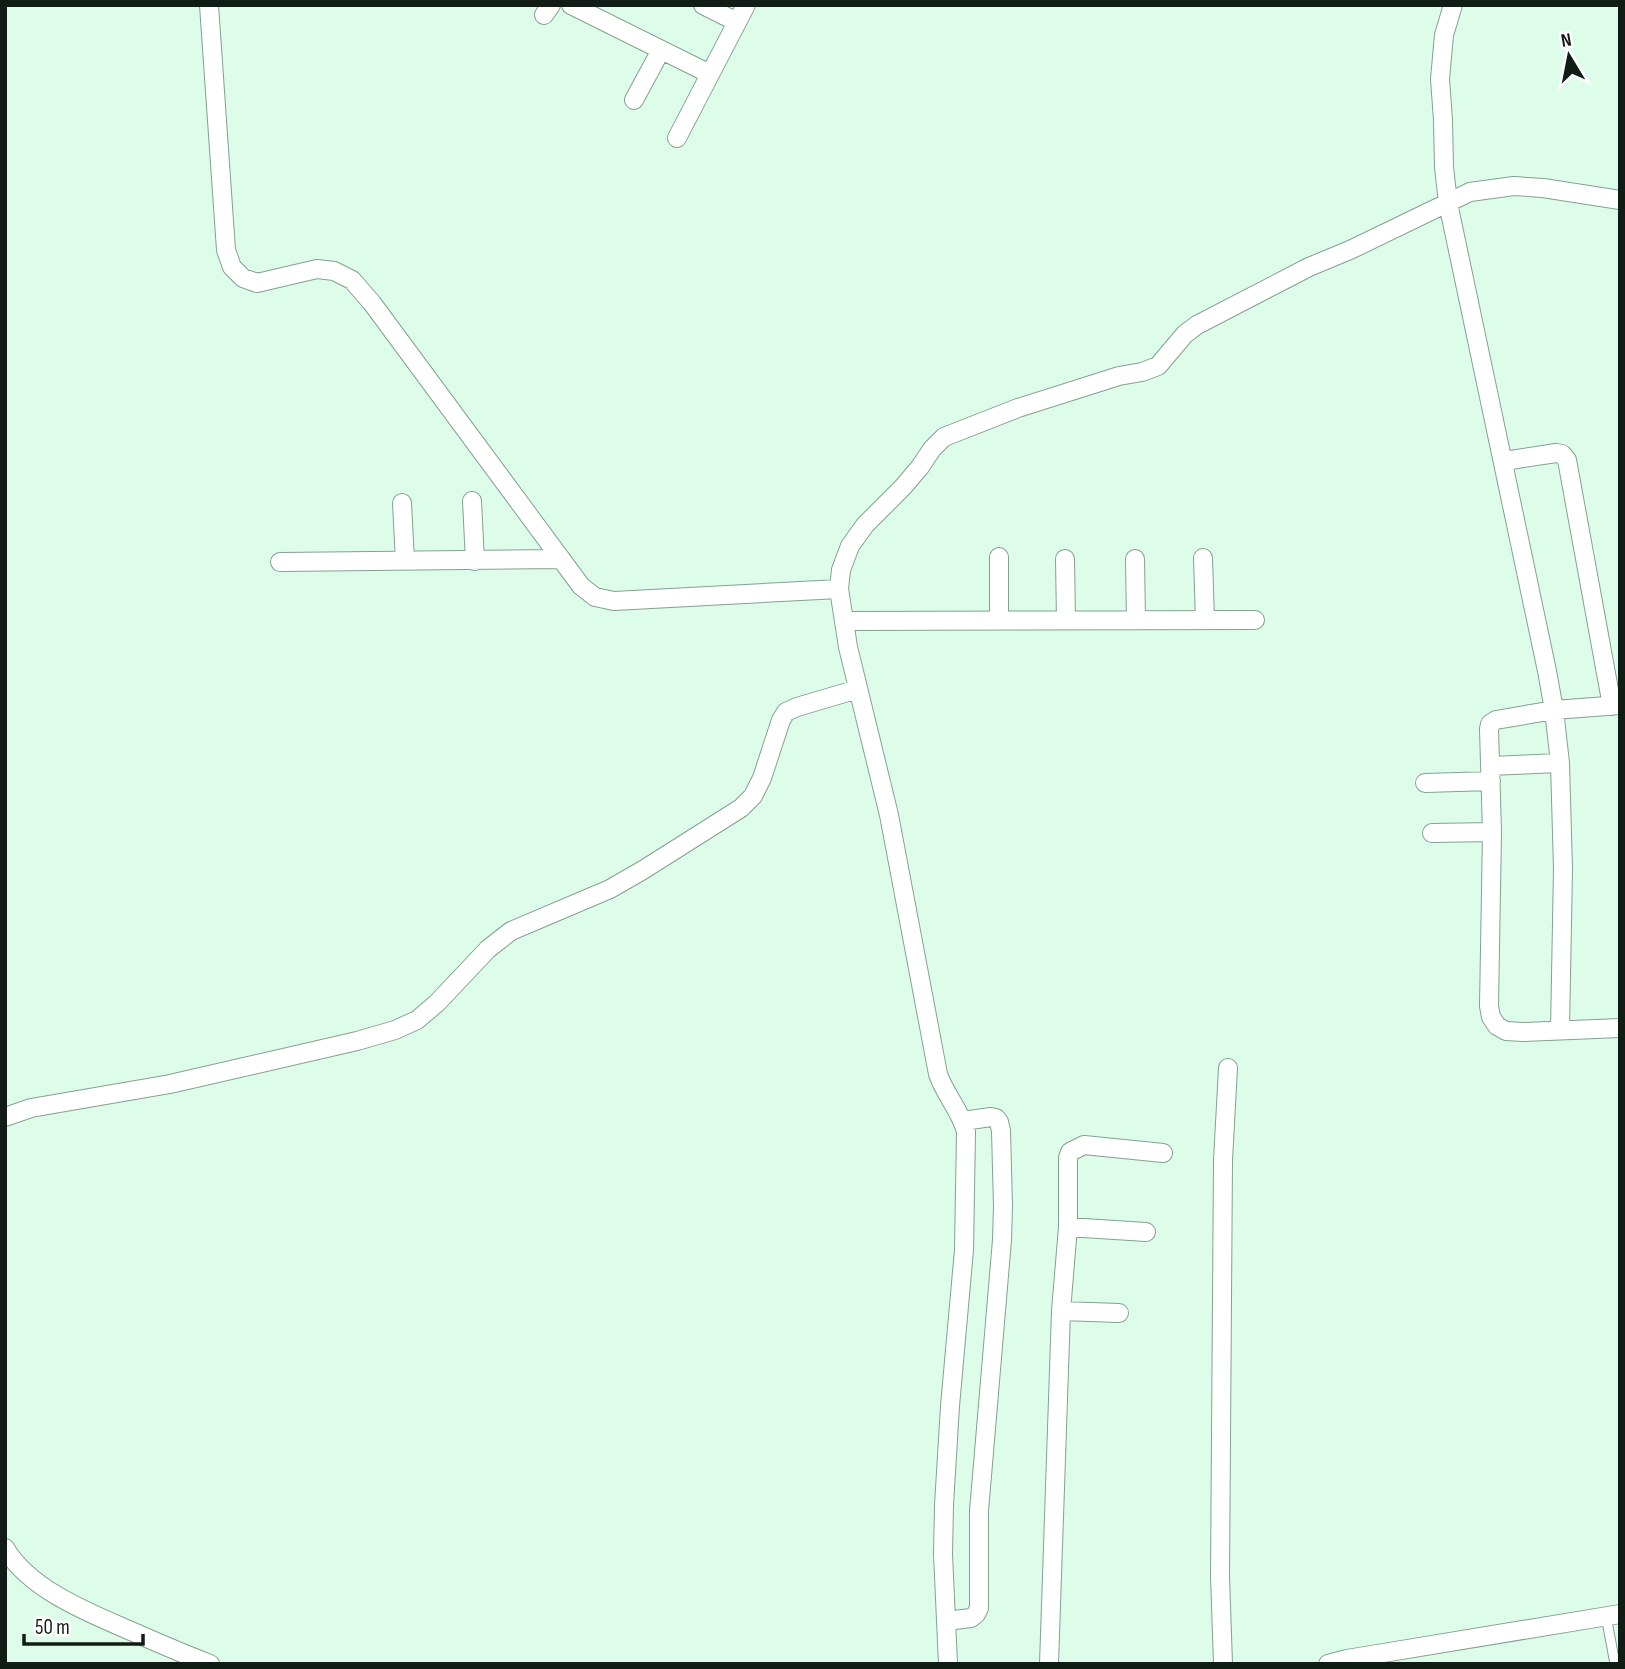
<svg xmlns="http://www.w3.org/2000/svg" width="1625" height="1669" viewBox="0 0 1625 1669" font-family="'Sofia Sans Condensed',sans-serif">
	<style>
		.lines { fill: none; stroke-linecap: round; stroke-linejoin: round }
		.service-casing { stroke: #84a18f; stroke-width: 11 }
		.minor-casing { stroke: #84a18f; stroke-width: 20 }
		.service { stroke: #fff; stroke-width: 9 }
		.minor { stroke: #fff; stroke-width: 18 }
	</style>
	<rect width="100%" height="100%" fill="#ddfce9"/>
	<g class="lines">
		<defs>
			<path id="service" d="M1606,1616l9,48"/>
			<path id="minor" d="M209,5l17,245 6,17 11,11 14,5 60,-14 17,2 18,9 20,23 209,283 14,11 19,4 225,-12
				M571,5l139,69
				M703,5l34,17
				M1453,5l-9,30 -4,44 3,41 1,47 4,36 99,468 7,39 6,53 3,106 -3,161
				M544,15l7,-10
				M634,100l27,-50
				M677,138l69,-133
				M1504,461l52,-8 6,1 5,6 45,246
				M472,501l3,60
				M402,503l3,58
				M999,557v63
				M1203,558l2,62
				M1065,559l1,61
				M1135,559l1,61
				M280,562l280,-3
				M844,621l411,-1
				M1620,705l-66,5 -58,10 -6,4 -1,5 3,103 -3,174 2,11 6,9 9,5 17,1 97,-4
				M1490,766l70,-3
				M1425,783l66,-2
				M1432,833l60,-1
				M5,1117l26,-9 139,-24 187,-43 38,-11 22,-10 20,-17 51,-54 23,-18 99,-42 33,-19 98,-62 12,-12 9,-18 19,-58 5,-8 11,-5 61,-18
				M1068,1227l78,5
				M1061,1311l58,2
				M5,1548c26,44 90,67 135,87 23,10 46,20 70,29
				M946,1621l25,-3 5,-4 3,-6v-97l23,-271 1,-34 -2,-75 -2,-9 -3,-4 -5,-1 -28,4
				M948,1664l-5,-110 1,-49 6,-99 14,-156 2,-118c-5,-21 -21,-37 -28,-58l-49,-259 -41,-168 -9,-58 2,-19 9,-24 15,-21 38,-38 17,-20 12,-18 12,-12 74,-29 101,-32 23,-4 16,-6 27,-32 12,-9 112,-58 41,-17 120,-58 44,-6 29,2 77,12
				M1049,1664l12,-353 7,-84v-69l2,-6 14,-7 79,8
				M1223,1664l-3,-88 3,-416 5,-92
				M1328,1664l19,-5 273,-45"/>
		</defs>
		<use href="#service" class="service-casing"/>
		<use href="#minor" class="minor-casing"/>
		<use href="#service" class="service"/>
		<use href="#minor" class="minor"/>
	</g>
	<rect width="1625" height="1669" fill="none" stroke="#101c15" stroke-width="14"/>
	<g transform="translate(1569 56) rotate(350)" stroke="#ffffff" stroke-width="5" paint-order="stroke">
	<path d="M0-5L12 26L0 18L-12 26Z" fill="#101c15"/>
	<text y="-10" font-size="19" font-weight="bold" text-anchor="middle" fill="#101c15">N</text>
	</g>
	<path d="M24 1634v10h119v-10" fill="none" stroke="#101c15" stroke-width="3.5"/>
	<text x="35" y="1634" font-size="21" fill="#101c15" stroke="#ffffff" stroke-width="5" paint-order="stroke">50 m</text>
</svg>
